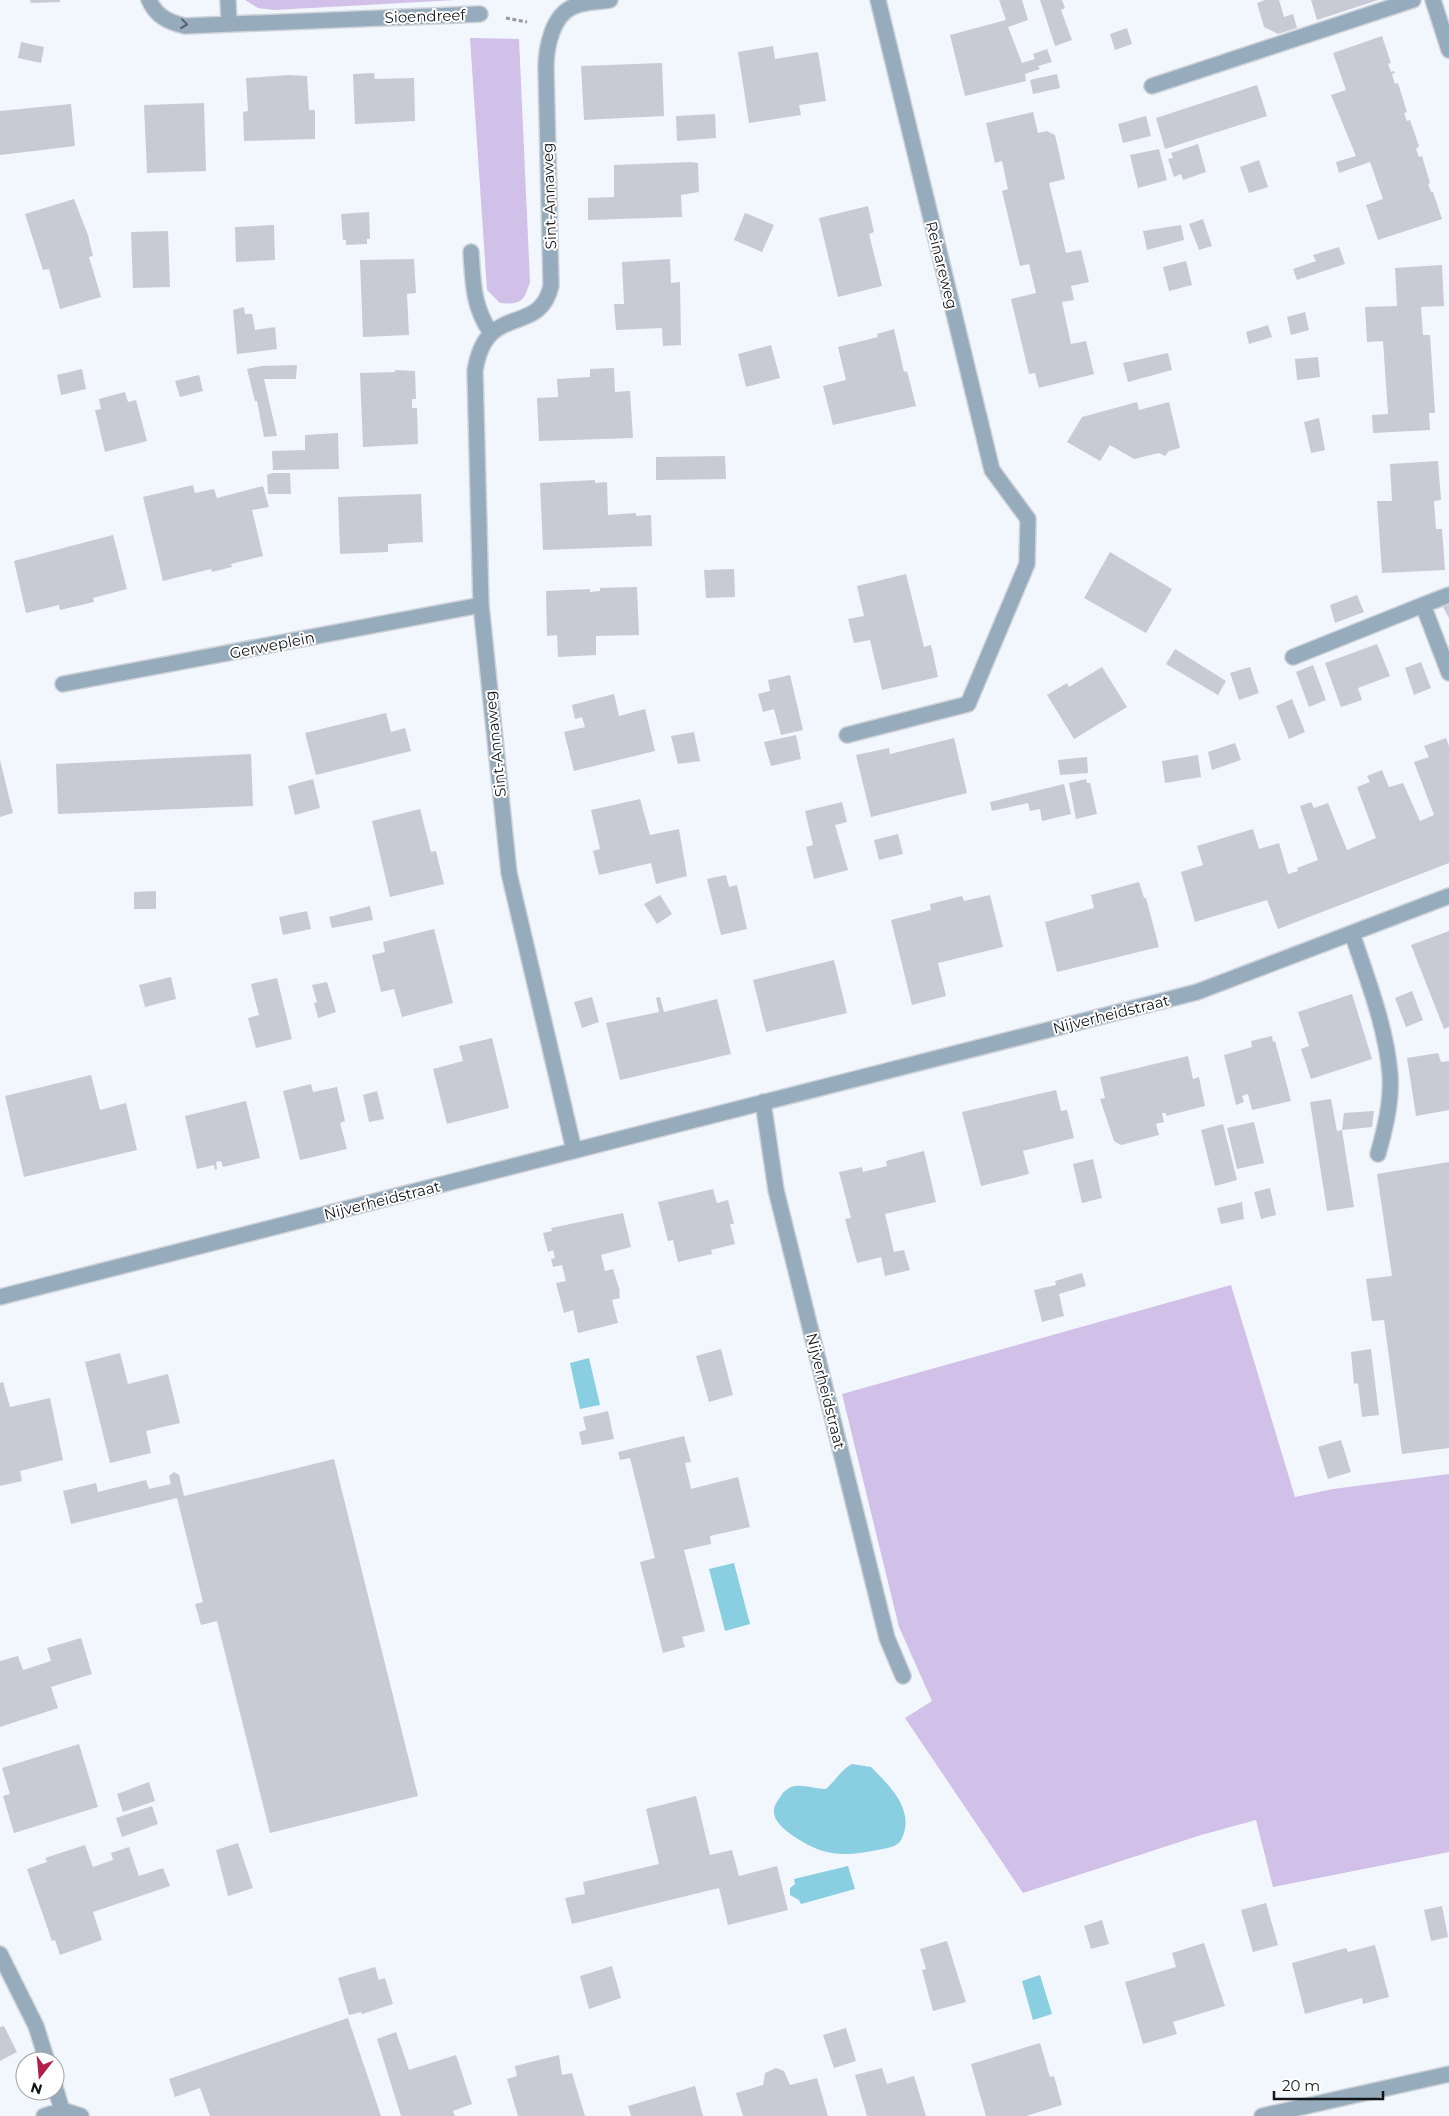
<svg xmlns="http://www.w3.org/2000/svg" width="1449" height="2116" viewBox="0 0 1449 2116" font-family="Montserrat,sans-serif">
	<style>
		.green { fill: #d1c0e7 }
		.water { fill: #8acee1 }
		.building { fill: #c9cad6 }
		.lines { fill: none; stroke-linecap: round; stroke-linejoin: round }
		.minor-casing { stroke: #ced2d9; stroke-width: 18 }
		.path { stroke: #94979d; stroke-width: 3; stroke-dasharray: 4 2.5; stroke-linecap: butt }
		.minor { stroke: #96abbb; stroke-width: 15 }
		.oneway { stroke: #54606a }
		.labels { text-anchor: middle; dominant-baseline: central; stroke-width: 4; stroke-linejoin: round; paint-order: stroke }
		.street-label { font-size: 15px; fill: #131519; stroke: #fff }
	</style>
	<rect width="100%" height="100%" fill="#f2f6fd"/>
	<path class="green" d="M245,0h211l-182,10 -16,-2z
		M470,38l49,1 11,243c-6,19 -9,23 -30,21l-13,-13z
		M1231,1285l64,212 38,-8 116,-15v378l-176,35 -17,-67 -55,15 -178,58 -118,-175 27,-17 -33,-74 -57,-233z"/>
	<path class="water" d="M589,1358l11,47 -20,4 -10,-46z
		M734,1563l16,61 -25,7 -16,-62z
		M852,1764l19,3c19,19 44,43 31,71 -4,10 -16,10 -25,12 -17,4 -38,6 -54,1 -12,-3 -44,-21 -48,-34 -3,-9 1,-14 6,-21 2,-5 10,-10 15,-10 9,-1 20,3 30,3 9,-8 16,-20 26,-25z
		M848,1866l7,23 -54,15 -2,-4 -9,-5v-7l5,-4 -1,-5z
		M1040,1975l12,39 -19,6 -11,-39z"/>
	<path class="building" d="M30,0h30v2l-29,1z
		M999,0h23l6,20 -20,7 14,36 13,-4 -2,-5 14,-5 5,13 -14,4 2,3 -15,5 1,7 -61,15 -15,-61 56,-15z
		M1040,0h22l3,8 -4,2 11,30 -17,6z
		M1265,0h14l5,17 9,-3 4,14 -19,6 -14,-7 -7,-24z
		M1311,0h67l-61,20z
		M1127,28l5,16 -17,6 -5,-16z
		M1382,36l9,27 -3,1 3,8 3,-1 1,2 -3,1 3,10 3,-1 9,29 -3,1 3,8 3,-1 9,26 -3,3 3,8 3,-1 8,27 -2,1 3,8h2l9,27 -64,21 -12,-35 17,-6 -13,-37 -31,11 -3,-11 20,-6 -25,-61 15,-5 -13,-37z
		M21,42l23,5 -3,16 -23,-5z
		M773,46l2,13 43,-7 8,49 -27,4 2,10 -52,8 -11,-71z
		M662,63l2,53 -80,4 -3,-54z
		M374,73l1,6 39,-1 1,43 -60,3 -2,-50z
		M1057,74l3,14 -27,6 -3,-14z
		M289,75l18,1 2,34h6v29l-71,2 -1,-29 5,-1 -2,-33z
		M1257,85l10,31 -102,33 -9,-31z
		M204,103l2,68 -59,2 -3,-68z
		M71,104l4,42 -75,9v-44z
		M1033,112l5,21 9,-2 8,4 10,44 -16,4 17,70 15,-3 8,32 -18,4 3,14 -12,2 9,42 15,-3 8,33 -55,14 -4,-15 -6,1 -18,-75 25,-6 -7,-29 -9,2 -18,-75 6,-2 -6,-28 -7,2 -9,-40z
		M715,114l1,24 -39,3 -1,-25z
		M1146,116l5,20 -28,7 -5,-19z
		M1198,144l8,28 -23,8 -2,-6 -7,3 -6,-18 5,-1 -2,-5z
		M1159,149l8,31 -29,8 -8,-33z
		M1259,160l9,27 -19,6 -9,-26z
		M691,162l7,1 1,29 -18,3 1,22 -94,3v-22l26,-1v-32z
		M74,199l14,36 5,21 -4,1 12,40 -41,12 -11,-40 -6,1 -18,-56z
		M868,206l6,26 -5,2 13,52 -44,11 -19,-79z
		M369,212l1,27h-3v5l-21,1v-5h-3l-2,-26z
		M745,213l29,12 -12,27 -28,-12z
		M1203,219l9,27 -13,4 -10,-26z
		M274,225l1,35 -39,2 -1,-35z
		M1181,225l3,15 -37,10 -4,-19z
		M168,231l2,56 -37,1 -2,-56z
		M1339,247l6,17 -48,16 -4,-11 23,-8 -3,-6z
		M414,259l2,34 -9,1 2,41 -46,2 -3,-77z
		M670,259l1,24 9,-1 1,63 -18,1 -1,-18 -46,2 -2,-26h10l-2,-42z
		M1186,261l6,24 -23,6 -6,-24z
		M1442,265l2,41 -23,1 2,28h7l5,78h-6l1,17 -57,3 -1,-18 16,-1 -5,-73 -16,1 -2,-35 32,-1 -2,-38z
		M244,307l1,7h7l3,16 20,-3 2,22 -40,5 -4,-44z
		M1305,312l4,18 -18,5 -4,-18z
		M1268,325l4,12 -23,7 -3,-12z
		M894,329l10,43 3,-1 9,35 -83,19 -10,-39 23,-6 -8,-33 40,-10 -1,-3z
		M771,345l9,33 -34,9 -8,-33z
		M1168,353l4,17 -44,12 -5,-19z
		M1318,357l2,20 -23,3 -2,-21z
		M297,365l-1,14h-32l13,57 -13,1 -7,-36h-2l-8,-32 14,-3z
		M614,368l1,24 15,-1 3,47 -94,3 -2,-43 21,-1 -1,-18 33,-2v-8z
		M82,369l4,20 -25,6 -4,-20z
		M395,370l20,1 1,28h-4v9h5l1,36 -55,3 -3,-74 35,-1z
		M199,375l4,16 -23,6 -5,-16z
		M125,392l3,10 8,-2 11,41 -42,11 -10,-42 6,-1 -2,-10z
		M1137,402l2,8 30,-8 11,46 -11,3 -4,5 -6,-3 -25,6 -24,-14 -10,16 -33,-19 15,-25z
		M1319,418l6,32 -14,3 -7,-31z
		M338,433l1,36 -66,1 -1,-19 33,-1v-15z
		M725,456l1,23 -70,1v-23z
		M1438,461l3,39 -7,1 2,28h6l3,41 -63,3 -5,-72h15l-2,-37z
		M272,473h18l1,21h-23l-1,-19z
		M595,480v3l12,-1 1,33 28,-2v3l15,-1 1,31 -109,4 -3,-67z
		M193,485l2,8 19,-4 3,9 46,-12 6,21 -17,3 11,46 -32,8 1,3 -20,5 -1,-3 -48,12 -20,-84z
		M421,494l2,48 -35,2v8l-48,2 -2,-57z
		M113,535l14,54 -34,9 1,4 -34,8 -1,-5 -33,8 -12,-52z
		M1110,552l62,37 -26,44 -62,-35z
		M734,569l1,28 -29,1 -2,-28z
		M906,574l18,73 7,-2 7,32 -56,13 -12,-50 -16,3 -6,-24 16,-3 -7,-30z
		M637,587l2,48 -43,1v19l-38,2 -1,-22 -10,1 -1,-45 44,-2v3l10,-1v-3z
		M1357,595l7,17 -29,11 -5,-18z
		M1449,604v14l-6,-11z
		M1377,644l13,32 -32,12 4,12 -21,7 -16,-44z
		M1175,649l51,32 -8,14 -52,-31z
		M1421,662l10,26 -17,7 -9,-27z
		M1313,665l13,35 -17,7 -13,-35z
		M1102,667l25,40 -53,32 -27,-44 20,-12 2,4z
		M1250,667l9,26 -20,7 -9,-27z
		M790,675l13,55 -22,5 -7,-26 -11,3 -5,-18 12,-3 -2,-11z
		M614,694l5,22 26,-7 10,42 -81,20 -10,-39 21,-5 -3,-10 -7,2 -3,-14z
		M1292,699l13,33 -16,7 -13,-33z
		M386,713l5,19 14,-4 6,23 -95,24 -11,-42z
		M694,732l6,29 -22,3 -7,-28z
		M796,735l5,24 -30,7 -7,-24z
		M954,738l13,55 -96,24 -15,-62 33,-7 1,6z
		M1446,738l3,8v117l-171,66 -11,-29 -72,22 -14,-50 22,-7 -6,-19 56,-17 6,20 20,-6 9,31 10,-3 -1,-3 21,-8 -18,-54 11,-4 3,6 14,-5 19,47 29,-12 -19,-51 13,-5 -3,-6 15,-6 7,17 14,-4 17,38 14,-6 -20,-53 15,-5 -5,-11z
		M1235,743l6,17 -29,10 -4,-18z
		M251,754l2,52 -195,8 -2,-50z
		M1198,755l3,22 -36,6 -3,-22z
		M1087,757l1,16 -28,2 -2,-15z
		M0,760l13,53 -13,4z
		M313,779l7,29 -25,7 -7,-29z
		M1086,779l1,4h3l7,31 -21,5 -7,-36z
		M1064,784l7,30 -29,7 -2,-12 -10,2 -2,-8 -36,8 -2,-9z
		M640,799l10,36 29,-6 8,47 -31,8 -5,-21 -52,12 -6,-24 7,-2 -9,-39z
		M842,802l5,20 -12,3 13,45 -34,9 -8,-32 7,-2 -8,-34z
		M420,809l11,43 5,-1 8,33 -54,13 -18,-76z
		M898,834l5,20 -24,6 -5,-20z
		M726,875l3,12 8,-2 10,44 -26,6 -14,-56z
		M1139,882l5,16h2l13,49 -102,25 -12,-50 49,-14 -3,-13z
		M156,891v18h-22v-17z
		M660,895l12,19 -15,10 -13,-20z
		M990,895l13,52 -65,16 8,33 -34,9 -21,-85 40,-10 -1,-6 32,-8 2,5z
		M370,906l3,14 -41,8 -3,-11z
		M307,911l4,18 -28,6 -4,-18z
		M434,929l19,74 -51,14 -8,-28 -13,3 -9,-37 13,-3 -2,-10z
		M1449,931v96l-5,2 -33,-84z
		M834,960l13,53 -81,19 -13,-52z
		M171,977l5,22 -31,8 -6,-22z
		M277,978l15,61 -36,9 -8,-30 11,-3 -8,-31z
		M327,982l9,30 -18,6 -4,-15 3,-1 -5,-17z
		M1412,991l11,29 -17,7 -11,-29z
		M1352,994l20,65 -61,20 -10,-30 8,-3 -11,-34z
		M592,997l7,25 -17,6 -8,-26z
		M660,997l4,15 53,-13 14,55 -111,26 -14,-57 53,-11 -3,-14z
		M1272,1036l1,6 2,-1 16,60 -39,9 -4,-16 -6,2 2,6 -8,3 -12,-50 28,-8 -1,-6z
		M492,1038l17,70 -62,16 -14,-55 30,-8 -4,-15z
		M1438,1053l3,9 8,-1v49l-33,6 -9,-58z
		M1188,1056l5,23 6,-2 6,29 -39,10v-3h-4l2,9 -8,2 3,11 -38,10 -7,-4 -14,-42 5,-1 -5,-21z
		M91,1075l9,35 26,-7 11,47 -113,27 -19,-81z
		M311,1084l2,8 24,-5 8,34 -5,2 7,26 -47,11 -17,-69z
		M1056,1090l5,21 6,-1 7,28 -51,13 6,23 -48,12 -19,-74z
		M377,1091l7,28 -15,3 -6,-27z
		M1331,1099l6,32 5,-1 2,-17 30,-2 -2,16 -30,3 12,77 -27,4 -17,-109z
		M246,1101l14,57 -37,9 -2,-6 -5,1 1,7 -2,1 -1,-5 -17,4 -12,-53z
		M1254,1122l10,41 -27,6 -10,-41z
		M1223,1124l14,56 -22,6 -14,-56z
		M924,1151l12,51 -51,12 9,38 10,-2 6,20 -25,6 -4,-19 -24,6 -12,-44 6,-1 -12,-46 23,-5 1,5 24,-6 -1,-5z
		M1093,1159l9,39 -20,5 -9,-39z
		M1449,1162v286l-47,6 -18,-134 -12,1 -6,-42 26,-3 -15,-102z
		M1270,1188l6,27 -15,4 -7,-27z
		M713,1189l4,14 11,-3 6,24h-4l5,20 -24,6 1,4 -34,8 -5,-22 -5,1 -10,-39z
		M1242,1202l2,17 -23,5 -4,-16z
		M623,1213l8,34 -30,8 4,16 8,-2 7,22h-1l1,7 -8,2 6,23 -40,10 -5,-23 -9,3 -8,-30 10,-2 -4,-16 -9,2 -2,-8 4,-1 -2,-8 -5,2 -5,-19 9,-2 -1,-3z
		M1082,1273l4,13 -27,8 5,22 -22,6 -8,-32 22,-5 -1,-4z
		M721,1349l12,46 -24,7 -13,-46z
		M1371,1349l8,66 -17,2 -4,-34 -4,1 -3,-32z
		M120,1353l8,31 40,-10 12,49 -34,8 5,22 -41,10 -25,-101z
		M3,1382l7,25 40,-9 13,62 -43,11 2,10 -22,5v-103z
		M608,1411l6,28 -32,6 -3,-13 7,-2 -3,-13z
		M684,1436l7,26 -6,1 6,26 47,-12 12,50 -40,9 1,8 -27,6 21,81 -23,6 3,10 -22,6 -23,-91 15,-4 -25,-100 -10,2 -2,-8z
		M1341,1440l10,32 -23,7 -10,-32z
		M334,1459l84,337 -148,37 -53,-212 -16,4 -6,-21 8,-2 -26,-104 -106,26 -8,-33 33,-8 2,9 48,-12 3,9 22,-5 -2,-8 5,-4 5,3 5,21z
		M81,1638l11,36 -41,13 7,21 -58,19v-66l18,-5 5,14 28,-9 -4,-13z
		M79,1744l19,63 -84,26 -11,-37 7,-2 -8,-26z
		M149,1782l6,19 -32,11 -6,-18z
		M696,1796l14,59 22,-5 7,26 38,-10 11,44 -60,15 -9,-37 -147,36 -7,-26 20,-4 -2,-12 76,-18 -13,-55z
		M152,1806l6,18 -36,13 -6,-19z
		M238,1843l15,45 -25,8 -12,-46z
		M85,1845l8,22 20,-7 -2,-7 18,-6 10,29 24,-8 7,18 -77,26 9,28 -42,15 -5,-15 -3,1 -25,-72 20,-7 -2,-4z
		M1266,1903l12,42 -25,7 -12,-42z
		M1442,1906l6,31 -17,4 -7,-31z
		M1102,1920l7,24 -18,5 -7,-23z
		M947,1941l19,61 -33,9 -11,-41 4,-1 -6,-20z
		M1204,1943l21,63 -52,16 4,12 -34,10 -18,-62 51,-15 -4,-14z
		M1375,1945l14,52 -26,7 -1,-6 -57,16 -13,-51 54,-15 2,4z
		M612,1966l9,32 -32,11 -9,-33z
		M375,1967l4,13 6,-2 8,26 -31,10 -1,-2 -12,3 -11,-37z
		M348,2018l33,98h-171l-10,-28 -25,9 -6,-18z
		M4,2026l13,26 -17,9v-34z
		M846,2028l10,33 -22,7 -11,-33z
		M396,2032l13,38 47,-15 16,49 -19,7 2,5h-54l-24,-77z
		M1040,2043l10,34 4,-1 8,29 -36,11h-40l-15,-52z
		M559,2055l3,20 10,-2 13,43h-67l-11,-37 10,-3 -2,-10z
		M776,2068l8,3 6,14 27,-7 11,38h-85l-7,-23 27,-8 2,-12z
		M882,2068l5,16 27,-8 12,40h-59l-12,-41z
		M695,2086l8,30h-72l-3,-10z"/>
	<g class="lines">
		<defs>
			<path id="minor" d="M149,0c7,16 19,22 36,26l295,-12
				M228,0l1,24
				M1433,0l16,50
				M1152,86l261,-86
				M471,252c2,31 2,55 20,81
				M1423,605l26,-10
				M1293,657l130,-52 26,68
				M63,684l418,-79
				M847,735l121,-31 59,-140 1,-45 -36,-49 -114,-470
				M1352,933c15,46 34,93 38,141 2,27 -5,55 -12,80
				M763,1102l13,88 111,448 16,38
				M574,1150l-65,-277 -28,-268 -6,-234c11,-71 64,-33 76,-85l-5,-218c0,-20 6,-54 29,-62 10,-4 24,-4 35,-6
				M0,1297l1197,-305 252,-96
				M0,1954l36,72 11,35
				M55,2087l7,23
				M44,2116l18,-6 19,6
				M1262,2116l187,-42"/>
		</defs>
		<use href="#minor" class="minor-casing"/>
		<path class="path" d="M506,18l21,4"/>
		<use href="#minor" class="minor"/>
	</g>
	<defs><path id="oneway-chevron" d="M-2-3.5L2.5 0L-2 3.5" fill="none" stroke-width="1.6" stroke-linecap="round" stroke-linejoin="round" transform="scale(1.25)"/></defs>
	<use class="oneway" href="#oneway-chevron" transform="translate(184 24) rotate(7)"/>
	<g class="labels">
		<g class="street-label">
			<text transform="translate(425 16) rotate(-2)">Sioendreef</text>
			<text transform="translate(549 196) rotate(-92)">Sint-Annaweg</text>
			<text transform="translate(942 265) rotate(76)">Reinareweg</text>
			<text transform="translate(272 645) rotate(-11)">Gerweplein</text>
			<text transform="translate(495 744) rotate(-96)">Sint-Annaweg</text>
			<text transform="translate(1111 1014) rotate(-14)">Nijverheidstraat</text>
			<text transform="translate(382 1200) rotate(-14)">Nijverheidstraat</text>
			<text transform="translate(826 1391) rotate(76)">Nijverheidstraat</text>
		</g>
	</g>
	<g transform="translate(40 2076) rotate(196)"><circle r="24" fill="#ffffff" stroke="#a1a1a3"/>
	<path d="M0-4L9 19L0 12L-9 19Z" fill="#b11f4b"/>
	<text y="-8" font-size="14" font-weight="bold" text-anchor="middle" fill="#131519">N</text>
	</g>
	<path d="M1274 2091v8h109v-8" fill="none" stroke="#131519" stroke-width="2.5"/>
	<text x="1282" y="2091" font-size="15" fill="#131519" stroke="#ffffff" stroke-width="4" paint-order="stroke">20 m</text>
</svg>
